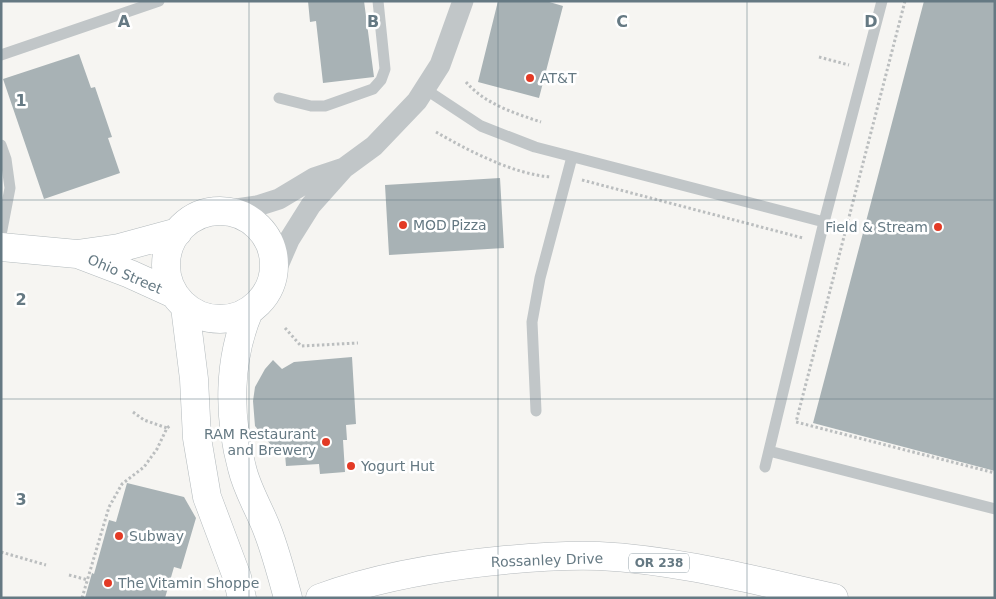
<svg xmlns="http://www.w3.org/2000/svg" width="996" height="599" viewBox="0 0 996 599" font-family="'DejaVu Sans',sans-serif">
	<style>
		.building { fill: #a8b2b5 }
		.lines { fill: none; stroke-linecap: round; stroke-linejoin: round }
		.secondary-casing { stroke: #b3babd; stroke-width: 29 }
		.primary-casing { stroke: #b4b9bc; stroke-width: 29 }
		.path { stroke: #bbbebf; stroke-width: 3; stroke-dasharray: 2.5 2.5; stroke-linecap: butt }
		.lane { stroke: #c1c6c8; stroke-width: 11 }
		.street { stroke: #c1c6c8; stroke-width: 21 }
		.secondary { stroke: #fff; stroke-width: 28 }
		.primary { stroke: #fff; stroke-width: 28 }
		.grid { fill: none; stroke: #657983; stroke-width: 1; stroke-opacity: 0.55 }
		.poi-dot { fill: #e33a25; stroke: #fff; stroke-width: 2 }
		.labels { text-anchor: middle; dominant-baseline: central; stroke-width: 5; stroke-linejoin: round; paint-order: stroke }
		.shield { fill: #fff; stroke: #93a1a8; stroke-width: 1 }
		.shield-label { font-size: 12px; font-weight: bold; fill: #657983 }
		.poi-label { font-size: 14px; fill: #657983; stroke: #fff; text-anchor: start }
		.street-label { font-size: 14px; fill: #657983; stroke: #fff }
		.grid-label { font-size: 16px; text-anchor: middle; font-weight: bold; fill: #657983; stroke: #fff; stroke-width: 5; stroke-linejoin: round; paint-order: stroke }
	</style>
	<rect width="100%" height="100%" fill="#f6f5f2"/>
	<path class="building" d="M308,1h56l10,76 -51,6 -7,-62 -6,1z
		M498,1h48l17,5 -24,92 -61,-16z
		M924,1h71v470l-182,-48z
		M79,54l12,34 4,-1 17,50 -4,1 12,35 -76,26 -41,-120z
		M500,178l4,70 -115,7 -4,-70z
		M352,357l4,67 -10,1 1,15h-4l2,32 -25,2 -1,-10 -33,2 -1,-12 -14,-9 -16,-19 -2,-25 2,-14 10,-18 8,-9 9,9 12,-7z
		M127,483l57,14 12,21 -15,51 -7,-2 -9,31h-80l7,-25 2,1 15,-54 7,2z"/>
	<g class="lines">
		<defs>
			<path id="secondary" d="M166 265a54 54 0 1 1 108 0a54 54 0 1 1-108 0Z
				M1,247l76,7 42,-6 59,-16
				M80,255l50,19 44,20
				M185,307l9,72 3,59 10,59 30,80 5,21
				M249,311c-21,49 -21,105 -7,157 5,22 18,42 26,64 8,21 14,44 20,66"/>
			<path id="primary" d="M320,598c60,-22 122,-32 185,-38 31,-3 63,-5 94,-4 80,4 158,25 235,42"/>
		</defs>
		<use href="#secondary" class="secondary-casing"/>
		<use href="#primary" class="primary-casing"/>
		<path class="path" d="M905,1l-109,421 199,51
			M819,57l30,8
			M466,82c19,22 48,31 75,40
			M436,132c33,19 77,42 115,45
			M582,180l221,58
			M285,328l16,18 57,-3
			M133,412l11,8 23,8
			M1,552l45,13
			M69,575l19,5
			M82,598l27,-91 13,-23 22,-17 13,-18 10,-21 4,-3"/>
		<path class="lane" d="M1,55l158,-54
			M425,89l56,37 54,21 289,75 58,-221
			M279,98l32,8h14l48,-17 8,-9 4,-11 -7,-68
			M1,145l5,14 4,29 -9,47
			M536,411l-4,-89 8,-44 32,-121
			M769,451l226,58
			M765,467l59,-245"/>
		<path class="street" d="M216,212l41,-6 22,-7 35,-21 30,-10
			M273,277l16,-37 22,-35 33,-37 30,-22 43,-45 23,-36 23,-64"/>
		<use href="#secondary" class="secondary"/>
		<use href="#primary" class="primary"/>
	</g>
	<path class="grid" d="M249,1v597M498,1v597M747,1v597M1,200h994M1,399h994"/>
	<g class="poi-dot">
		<circle cx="530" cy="78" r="5"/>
		<circle cx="403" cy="225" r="5"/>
		<circle cx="938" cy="227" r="5"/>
		<circle cx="326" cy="442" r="5"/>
		<circle cx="351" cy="466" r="5"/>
		<circle cx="119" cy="536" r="5"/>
		<circle cx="108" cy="583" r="5"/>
	</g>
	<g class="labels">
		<rect class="shield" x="629" y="553.5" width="60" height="19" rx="4"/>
		<g class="shield-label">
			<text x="659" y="563">OR 238</text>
		</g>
		<g class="poi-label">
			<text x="540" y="78">AT&amp;T</text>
			<text x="413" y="225">MOD Pizza</text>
			<text x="928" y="227" text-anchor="end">Field &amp; Stream</text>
			<text x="316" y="434" text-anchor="end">RAM Restaurant<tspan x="316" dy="16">and Brewery</tspan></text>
			<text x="361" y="466">Yogurt Hut</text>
			<text x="129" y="536">Subway</text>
			<text x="118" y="583">The Vitamin Shoppe</text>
		</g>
		<g class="street-label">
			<text transform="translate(125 274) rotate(23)">Ohio Street</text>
			<text transform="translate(547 560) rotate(-2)">Rossanley Drive</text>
		</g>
	</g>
	<g class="grid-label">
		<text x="124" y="27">A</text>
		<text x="373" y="27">B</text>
		<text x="622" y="27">C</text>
		<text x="871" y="27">D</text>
		<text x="21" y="106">1</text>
		<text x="21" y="305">2</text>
		<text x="21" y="505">3</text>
	</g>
	<rect width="996" height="599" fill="none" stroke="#657983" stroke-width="5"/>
</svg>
